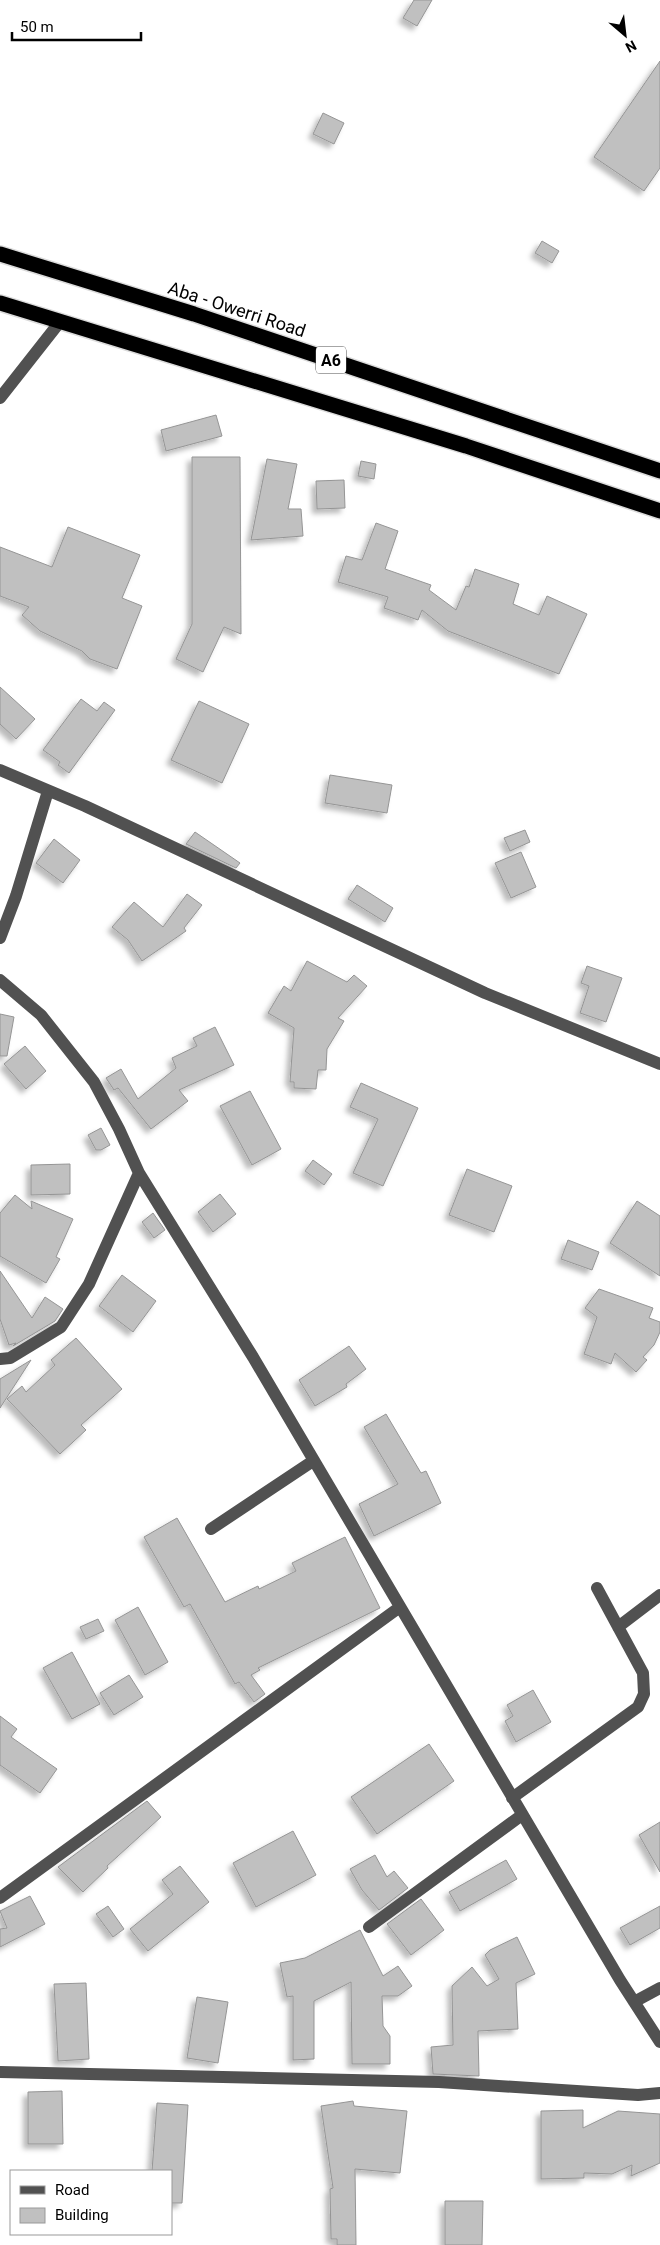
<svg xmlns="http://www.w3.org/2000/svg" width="660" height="2245" viewBox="0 0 660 2245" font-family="Roboto,sans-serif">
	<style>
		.building { fill: #c0c0c0; stroke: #959595; filter: url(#shadow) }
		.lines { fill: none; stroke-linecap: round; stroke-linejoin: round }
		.highway-casing { stroke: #dbdbdb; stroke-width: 18 }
		.minor { stroke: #515151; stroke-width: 12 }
		.highway { stroke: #000; stroke-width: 15 }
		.labels { text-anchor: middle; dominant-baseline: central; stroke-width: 4; stroke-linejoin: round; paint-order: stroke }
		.shield { fill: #fff; stroke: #4c4c4c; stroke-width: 1 }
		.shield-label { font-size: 16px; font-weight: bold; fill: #000 }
		.street-label { font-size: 18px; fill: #000; stroke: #fff }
	</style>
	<defs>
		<filter id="shadow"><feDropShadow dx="-4.5" dy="4.5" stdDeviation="2.5" flood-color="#0004"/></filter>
	</defs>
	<rect width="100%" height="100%" fill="#fff"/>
	<path class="building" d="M414,0h18l-15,26 -14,-8z
		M660,61v107l-16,23 -50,-34z
		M323,113l21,10 -10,21 -21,-10z
		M542,241l17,10 -7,12 -17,-10z
		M216,415l6,21 -56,15 -5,-21z
		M192,457h48l1,177 -17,-7 -21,45 -27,-13 16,-35z
		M267,459l30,5 -9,45h13l2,27 -52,4z
		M361,461l15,3 -2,15 -16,-3z
		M344,480l1,28 -28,1 -1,-28z
		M376,523l22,8 -13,38 46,16 -2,5 27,20 10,-24 3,1 6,-18 44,15 -6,20 26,11 8,-19 40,18 -28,60 -111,-43 -26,-21 -4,10 -34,-12 4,-11 -50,-15 8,-26 16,4z
		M68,527l72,28 -18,43 20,8 -25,63 -27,-10 -8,-8 -42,-20 -18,-16 7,-8 -29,-11v-49l52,20z
		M0,687l35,32 -19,20 -16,-15z
		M81,699l16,12 7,-9 11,8 -46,63 -11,-8 2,-3 -17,-12z
		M199,701l50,23 -27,59 -51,-23z
		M330,775l62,10 -5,28 -62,-10z
		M525,830l5,12 -20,9 -6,-13z
		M195,832l45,31 -4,5 -50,-24z
		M54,839l26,21 -17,23 -27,-20z
		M521,852l15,35 -25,11 -16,-35z
		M357,885l36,23 -8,14 -37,-23z
		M187,894l15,11 -18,23 2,3 -44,30 -14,-21 -16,-13 22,-25 29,25z
		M307,961l40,21 7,-7 13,11 -29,32 6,3 -17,28 -1,21h-8l-2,19 -22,-1v-6h-4l4,-54 -26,-15 16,-27 7,5z
		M587,966l35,12 -16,44 -26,-9 9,-27 -8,-3z
		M0,1014l14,3 -7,39h-7z
		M215,1027l19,38 -55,25 9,11 -37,28 -33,-41 -4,2 -8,-12 15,-9 17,30 38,-31 -4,-10 25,-12 -4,-8z
		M25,1046l21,25 -20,18 -22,-25z
		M361,1083l57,25 -35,78 -30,-13 25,-54 -28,-12z
		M250,1091l31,58 -29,16 -32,-59z
		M101,1128l9,17 -9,5h-5l-8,-15z
		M313,1160l19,14 -8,11 -19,-14z
		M70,1164v30l-39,1v-30z
		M467,1169l45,17 -18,46 -45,-17z
		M220,1194l16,20 -23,18 -15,-20z
		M15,1195l17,14 -1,-8 42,18 -17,38 4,2 -14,24 -46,-27v-43z
		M637,1201l23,15v60l-50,-33z
		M153,1213l12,17 -11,8 -12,-16z
		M568,1240l31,12 -7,18 -31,-11z
		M0,1271l32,47 13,-21 18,12 -8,12 -42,25 3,-3 -7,2 -9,-26z
		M122,1275l34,26 -23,31 -34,-26z
		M599,1289l54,19 -4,10 11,4v10l-6,13 -11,12 4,3 -11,12 -21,-19 -4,11 -27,-10 13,-37 -12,-9z
		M76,1338l46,51 -41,36 5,5 -26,24 -53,-55 15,-13 4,6 29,-27 -4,-5z
		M349,1346l17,23 -20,15 1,3 -32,19 -16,-26z
		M31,1360l-31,48v-29z
		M386,1414l35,59 5,-2 15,32 -67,33 -15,-32 39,-20 -34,-57z
		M177,1518l48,84 33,-16 1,3 37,-18 -4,-8 53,-26 35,71 -122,60 2,2 -9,5 14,19 -11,8 -15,-20 -4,2 -45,-80 -6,3 -40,-70z
		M138,1607l30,55 -23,13 -30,-55z
		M98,1619l6,12 -18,8 -6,-12z
		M72,1652l28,52 -28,15 -29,-51z
		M129,1675l14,22 -29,18 -14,-22z
		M533,1690l18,32 -35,20 -11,-21 8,-5 -6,-11z
		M0,1716l17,13 -6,8 46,32 -17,24 -40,-28z
		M429,1744l25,37 -77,53 -26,-37z
		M147,1801l14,16 -54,49 1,2 -25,24 -25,-25z
		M660,1822v50l-21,-37z
		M293,1831l23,44 -60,32 -23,-44z
		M375,1855l12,22 7,-6 14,17 -29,22 -17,-20 -12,-21z
		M506,1860l11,19 -57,32 -11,-19z
		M180,1866l29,36 -61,49 -18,-22 43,-35 -11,-14z
		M30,1896l15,28 -45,23v-18l7,-1 -7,-17z
		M421,1899l23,31 -33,25 -24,-31z
		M108,1906l16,23 -11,8 -17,-23z
		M660,1906v22l-30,17 -10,-17z
		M360,1930l23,46 15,-10 14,20 -14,10h-16l1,30 7,10v28h-38l-1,-82 -37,19v58l-21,1v-64l-6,1 -7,-34 25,-5z
		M517,1937l18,37 -19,9 2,46 -40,2 1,45 -46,-2 -2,-27 22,-2 -1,-59 20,-19 15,19 12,-7 -14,-24 5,-5z
		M86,1983l3,76 -31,2 -4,-77z
		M197,1997l31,5 -10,61 -31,-5z
		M62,2091l1,53h-35v-52z
		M353,2101l1,5 53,5 -7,62 -45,-4 1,76h-19v-6h-6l-1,-50 3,-1 -12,-82z
		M157,2103l31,2 -6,98h-11v-32h-19z
		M583,2110v18l35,-17 42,3v49l-29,13 1,-11 -20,9 -28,-1v5l-43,1v-68z
		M445,2201h38l-1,44h-37z"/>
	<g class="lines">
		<defs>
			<path id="highway" d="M0,254l194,60 466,157
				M0,303l466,143 194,65"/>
		</defs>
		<use href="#highway" class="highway-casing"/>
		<path class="minor" d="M0,398l59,-75
			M0,770l85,36 400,187 175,71
			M0,938l16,-42 32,-105
			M0,980l41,35 53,67 25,47 20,44 -50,111 -28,43 -51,31 -10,1
			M139,1173l114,184 367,623 40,62
			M211,1529l102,-68
			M618,1627l42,-32
			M512,1798l126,-91 6,-13 -1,-21 -46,-85
			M0,1898l400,-291
			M369,1927l153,-112
			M634,2002l26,-14
			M0,2072l439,10 199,13 22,-2"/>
		<use href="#highway" class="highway"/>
	</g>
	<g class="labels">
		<rect class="shield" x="316" y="346.5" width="30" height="27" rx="4"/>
		<g class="shield-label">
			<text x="331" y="360">A6</text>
		</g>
		<g class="street-label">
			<text transform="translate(237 309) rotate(18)">Aba - Owerri Road</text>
		</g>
	</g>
	<rect x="10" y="2170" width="162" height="65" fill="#ffffff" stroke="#999999"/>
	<rect x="20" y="2186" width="25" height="8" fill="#515151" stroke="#999999"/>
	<text x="55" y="2195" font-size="15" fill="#000000">Road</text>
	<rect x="20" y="2208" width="25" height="15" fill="#c0c0c0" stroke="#999999"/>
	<text x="55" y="2220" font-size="15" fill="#000000">Building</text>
	<g transform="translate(625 35) rotate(152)" stroke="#ffffff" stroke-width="4" paint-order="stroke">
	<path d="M0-4L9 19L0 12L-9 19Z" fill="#000000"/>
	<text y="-8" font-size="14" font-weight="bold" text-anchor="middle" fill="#000000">N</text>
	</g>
	<path d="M12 32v8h129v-8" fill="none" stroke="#000000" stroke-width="2.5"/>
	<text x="20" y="32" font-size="15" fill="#000000" stroke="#ffffff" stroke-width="4" paint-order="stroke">50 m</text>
</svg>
